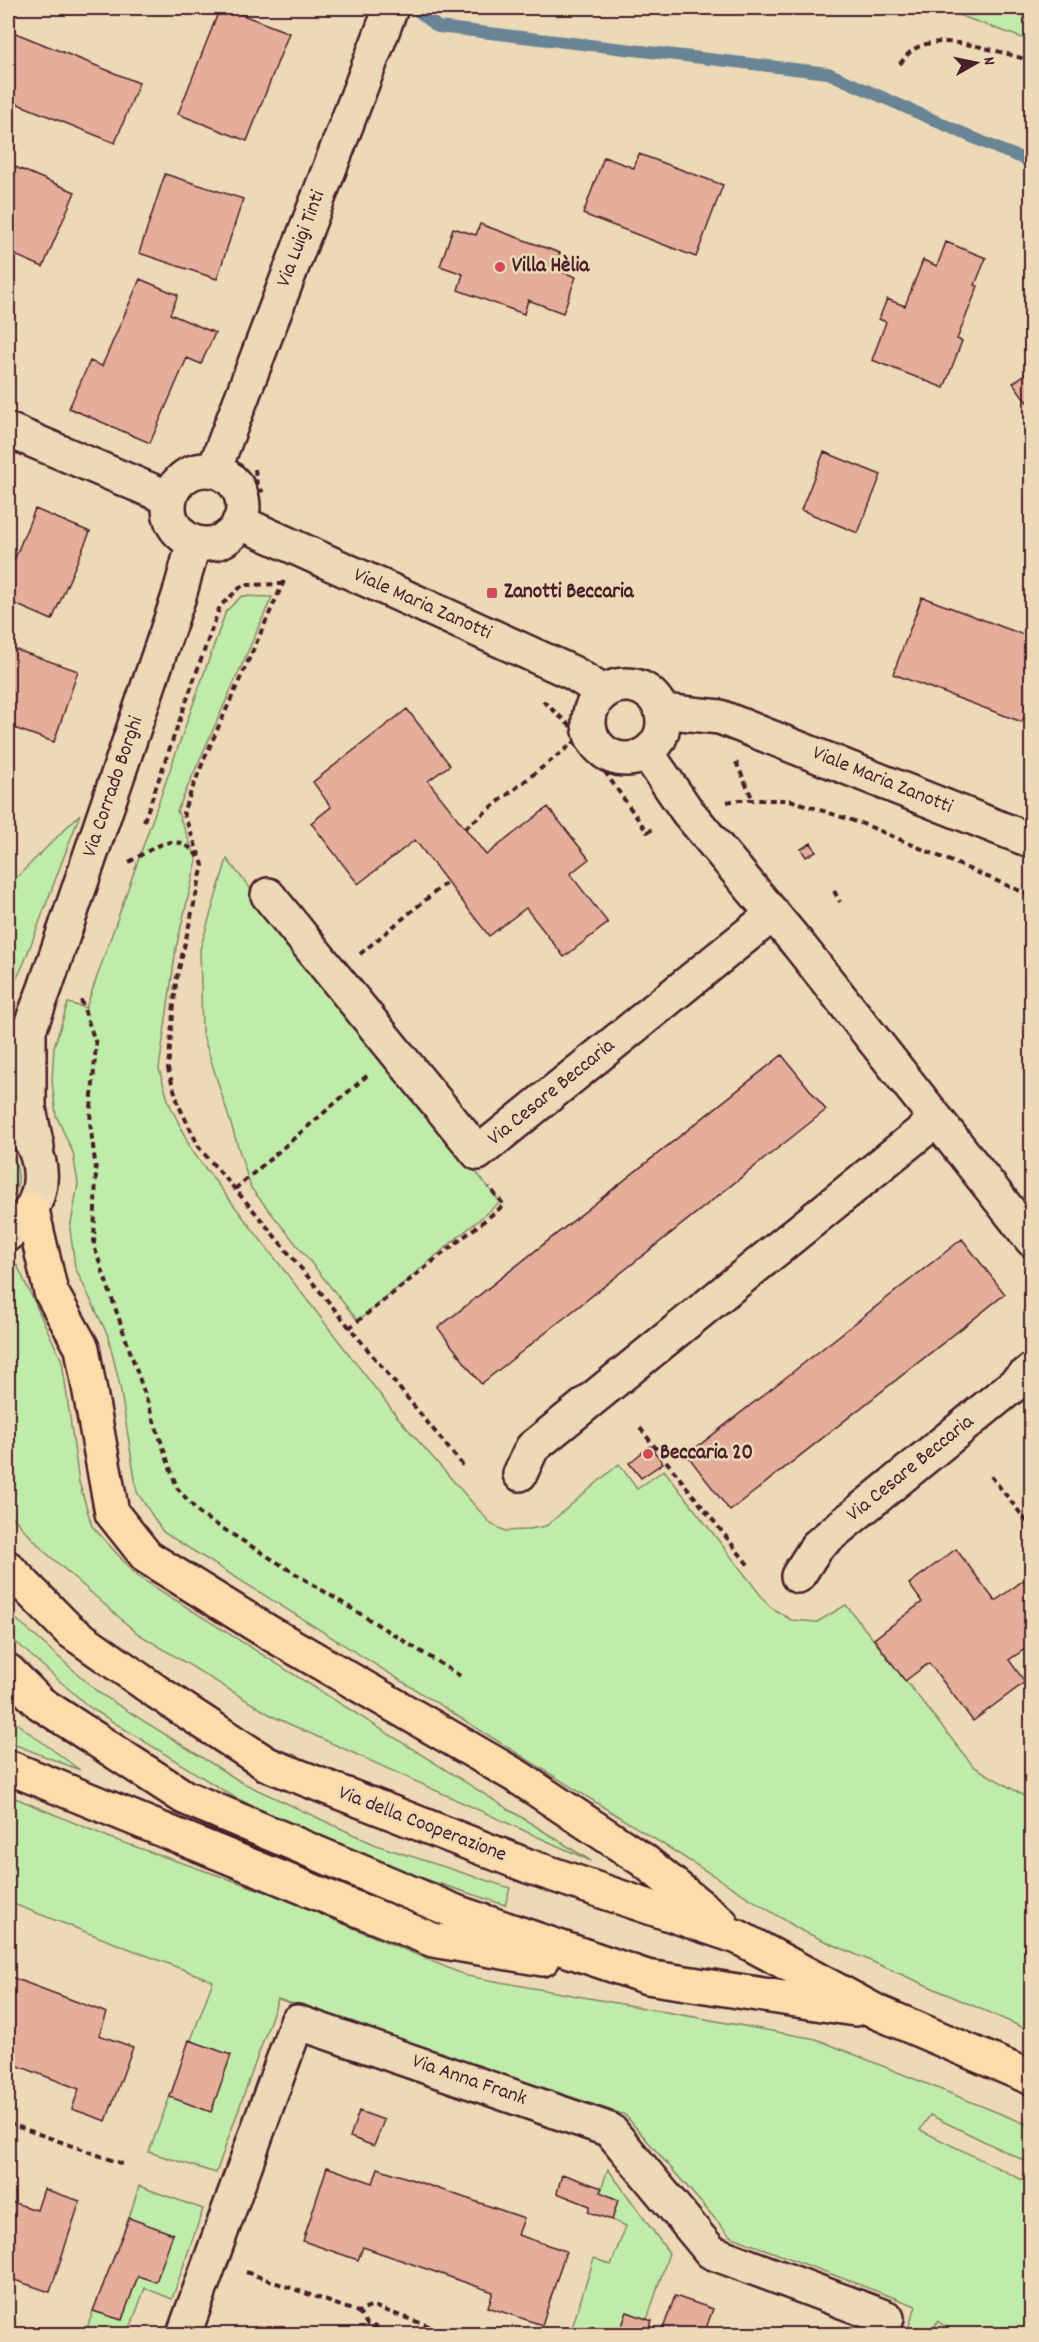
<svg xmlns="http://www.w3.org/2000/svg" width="1039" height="2342" viewBox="0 0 1039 2342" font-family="Dekko,sans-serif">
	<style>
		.green { fill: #c0eca9; stroke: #85866a; stroke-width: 1.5 }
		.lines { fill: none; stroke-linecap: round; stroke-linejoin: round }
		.stream { stroke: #688495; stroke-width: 12 }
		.building { fill: #e5ae9b; stroke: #4a1f2b; stroke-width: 1.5 }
		.minor-casing { stroke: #4a1f2b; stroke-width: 38 }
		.highway-casing { stroke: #4a1f2b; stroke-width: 38 }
		.path { stroke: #4a1f2b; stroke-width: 4; stroke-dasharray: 6 4.5; stroke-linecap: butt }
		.minor { stroke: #ecdab7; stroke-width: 33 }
		.highway { stroke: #faddab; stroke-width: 33 }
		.poi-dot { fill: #d1495b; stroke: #ecdab7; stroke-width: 2 }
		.labels { text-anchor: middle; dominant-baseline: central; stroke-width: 5; stroke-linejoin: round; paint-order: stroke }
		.street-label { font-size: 21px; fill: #4a1f2b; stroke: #ecdab7 }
		.poi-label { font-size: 21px; font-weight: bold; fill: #4a1f2b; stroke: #ecdab7; text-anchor: start }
	</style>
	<rect width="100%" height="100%" fill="#ecdab7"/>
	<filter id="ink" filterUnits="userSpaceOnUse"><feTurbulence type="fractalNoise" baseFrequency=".0167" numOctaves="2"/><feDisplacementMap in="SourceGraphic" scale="12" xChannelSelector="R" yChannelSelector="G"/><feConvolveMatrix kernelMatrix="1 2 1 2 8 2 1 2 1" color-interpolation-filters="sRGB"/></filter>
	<g filter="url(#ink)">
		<path class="green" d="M939,8h92v33z
			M242,596l30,1 -95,214 20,49 -21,88 -17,121 10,34 23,48 207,268 92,105 14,7 19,-1 22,-4 73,-62 18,25 27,-19 105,136 22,14 26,2 29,-17 127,161 58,34v231l-229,-100 -639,-399 -26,-40 -17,-106 -12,-50 -33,-69 -5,-38 8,-45 -5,-31 -17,-38 -4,-34 2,-34 14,-44 18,5 140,-397z
			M80,814l-56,149 -16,33v-110z
			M227,859l273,343 -142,119 -107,-133 -49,-156 -2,-83z
			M8,1148c12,18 15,39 0,56z
			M17,1265l45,96 17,121 13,44 45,50 454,285 -317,-144 -137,-84 -92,-81 -37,-40v-240z
			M8,1612l91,81 142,89 135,63 134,43 -5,17 -135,-44 -136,-64 -145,-90 -81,-72z
			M8,1717l72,53 -72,-28z
			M8,1795l105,44 162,56 192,81 349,63 215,87v38l-101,-49 -10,15 111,54v150h-72l-22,-13 -5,13h-26l10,-28 -186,-70 -105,-121 -347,-116 -62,174 -67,-21 64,-171 -205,-79z
			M608,2169l61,84 -22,67 -20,-8 -8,22h-49l24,-76 17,7 15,-39 -14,-6 6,-20 -18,-8z
			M139,2186l64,23 -31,90 -27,-11 -17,46h-43l8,-23 29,9 16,-44 -9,-58z"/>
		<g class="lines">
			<path class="stream" d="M414,8l24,19 390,46 173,77 31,12"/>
		</g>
		<path class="building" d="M220,8h5l64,25 -42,108 -69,-27z
			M8,30l131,53 -24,60 -107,-43z
			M639,154l84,31 -27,72 -113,-43 21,-57 30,11z
			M8,164l67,28 -32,75 -35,-15z
			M165,174l78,25 -26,80 -78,-26z
			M480,224l80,29 -6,16 22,8 -13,36 -35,-13 -4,14 -66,-24 5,-16 -23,-8 13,-38 23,7z
			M946,242l40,16 -11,27 3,1 -21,53 5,2 -18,47 -72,-28 14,-38 -7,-3 8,-20 18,7 18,-46 14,6z
			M140,279l38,16 -8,19 45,19 -14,31 -14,-6 -37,85 -81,-35 21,-47 12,5z
			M1032,369v40l-19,-26z
			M824,452l57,23 -23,58 -57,-23z
			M35,509l55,23 -38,88 -44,-19v-26z
			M922,597l110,41v59l-10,25 -129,-48z
			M8,647l70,24 -24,71 -46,-16z
			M407,709l43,56 -22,16 58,74 62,-48 41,52 -19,15 38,49 -44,34 -38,-49 -37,28 -74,-96 -57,44 -47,-61 20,-16 -18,-25z
			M811,843l5,8 -10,6 -5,-8z
			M782,1055l44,55 -345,274 -43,-56z
			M962,1239l43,55 -275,217 -43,-56z
			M650,1446l13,17 -22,15 -12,-15z
			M956,1549l39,52 37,-27v70l-23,16 16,22 -52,39 -44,-58 -24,18 -31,-42 48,-37 -13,-18z
			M8,1976l99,37 -8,22 34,12 -27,74 -34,-12 7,-20 -71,-27z
			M189,2040l42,15 -20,57 -41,-15z
			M359,2111l25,9 -10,26 -24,-9z
			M327,2167l46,16 5,-15 146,50 -6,17 48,16 -24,74 -54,-18 5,-15 -130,-45 -5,13 -55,-19z
			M562,2174l40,14 -2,4 18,8 -6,20 -24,-8 2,-6 -33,-13z
			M44,2189l36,12 -30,91 -42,-14v-77l29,9z
			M129,2218l44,16 -17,48 -18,-6 -16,44 -29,-9z
			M675,2296l38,13 -9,25h-43z
			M627,2312l25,9 -5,13h-28z"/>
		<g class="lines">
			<defs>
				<path id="minor" d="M8,430l161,68
					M214,470l177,-462
					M169 507a37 37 0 1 1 74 0a37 37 0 1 1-74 0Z
					M239,522l334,151 30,19
					M589 722a37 37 0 1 1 74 0a37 37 0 1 1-74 0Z
					M662,711l58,6 312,124
					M647,753l40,58 111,133 234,296
					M268,895l210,258 295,-239
					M29,1030v79l8,38
					M8,1058l21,-28 16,-42 134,-392 15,-54
					M8,1119c10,5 20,16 25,26 16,35 5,67 -25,89
					M520,1474l12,-26 404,-328
					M798,1576l19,-30 215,-176
					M184,2334l113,-312 313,108 101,122 176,66 -6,16"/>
				<path id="highway" d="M32,1210l19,82 31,56 30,165 35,44 121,75 250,145 125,83 78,63
					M8,1568l61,62 88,62 110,72 261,102 210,71 139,75 155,66
					M8,1671l32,32 144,94 272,115 191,65 208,32
					M8,1767l425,173 110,19"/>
			</defs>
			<use href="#minor" class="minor-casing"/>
			<use href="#highway" class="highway-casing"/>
			<path class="path" d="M900,64c4,-5 8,-11 13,-14 27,-20 89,3 119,11
				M255,469l2,16 6,7
				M284,581l-79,176 -22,55 20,53 -27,117 -8,87 11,37 21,43 54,62 210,256
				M543,701l34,31 70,100 9,-4
				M736,762l17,38
				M727,802l10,-2h53l76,25 166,71
				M144,821l76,-215 23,-21 39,-1
				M465,828l116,-91
				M129,862c24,-13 48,-35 69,-5
				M834,891l6,11
				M360,954l87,-72
				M81,1000l15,44 -6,78 6,48 -2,76 83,242 24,27 261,162
				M235,1189l134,-115
				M349,1328l155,-123 -15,-18
				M640,1428l110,139
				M991,1476l41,52
				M8,2123l115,41
				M246,2272l112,40 15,-6 78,28
				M358,2312l9,12 29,10"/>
			<use href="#minor" class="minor"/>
			<use href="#highway" class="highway"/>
		</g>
	</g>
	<g class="poi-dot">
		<circle cx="500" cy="267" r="6"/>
		<rect x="486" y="587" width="12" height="12" rx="3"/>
		<circle cx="648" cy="1454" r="6"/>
	</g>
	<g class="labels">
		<g class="street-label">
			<text transform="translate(302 239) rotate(-69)">Via Luigi Tinti</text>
			<text transform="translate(422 605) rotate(24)">Viale Maria Zanotti</text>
			<text transform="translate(882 781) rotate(22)">Viale Maria Zanotti</text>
			<text transform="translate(114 787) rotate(-71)">Via Corrado Borghi</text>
			<text transform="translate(552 1093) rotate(-39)">Via Cesare Beccaria</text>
			<text transform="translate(911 1469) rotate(-39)">Via Cesare Beccaria</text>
			<text transform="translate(422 1825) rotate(21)">Via della Cooperazione</text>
			<text transform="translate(469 2081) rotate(19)">Via Anna Frank</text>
		</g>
		<g class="poi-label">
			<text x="512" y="267">Villa Hèlia</text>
			<text x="504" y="593">Zanotti Beccaria</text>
			<text x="660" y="1454">Beccaria 20</text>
		</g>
	</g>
	<rect width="1039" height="2342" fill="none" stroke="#ecdab7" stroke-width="30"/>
	<rect x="15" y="15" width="1009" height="2312" fill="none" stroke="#4a1f2b" stroke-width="2" filter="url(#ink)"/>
	<g transform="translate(976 63) rotate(81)" stroke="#ecdab7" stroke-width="4.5" paint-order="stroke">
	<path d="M0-4.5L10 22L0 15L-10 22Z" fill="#4a1f2b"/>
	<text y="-9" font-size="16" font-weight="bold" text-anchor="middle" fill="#4a1f2b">N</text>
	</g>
</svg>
